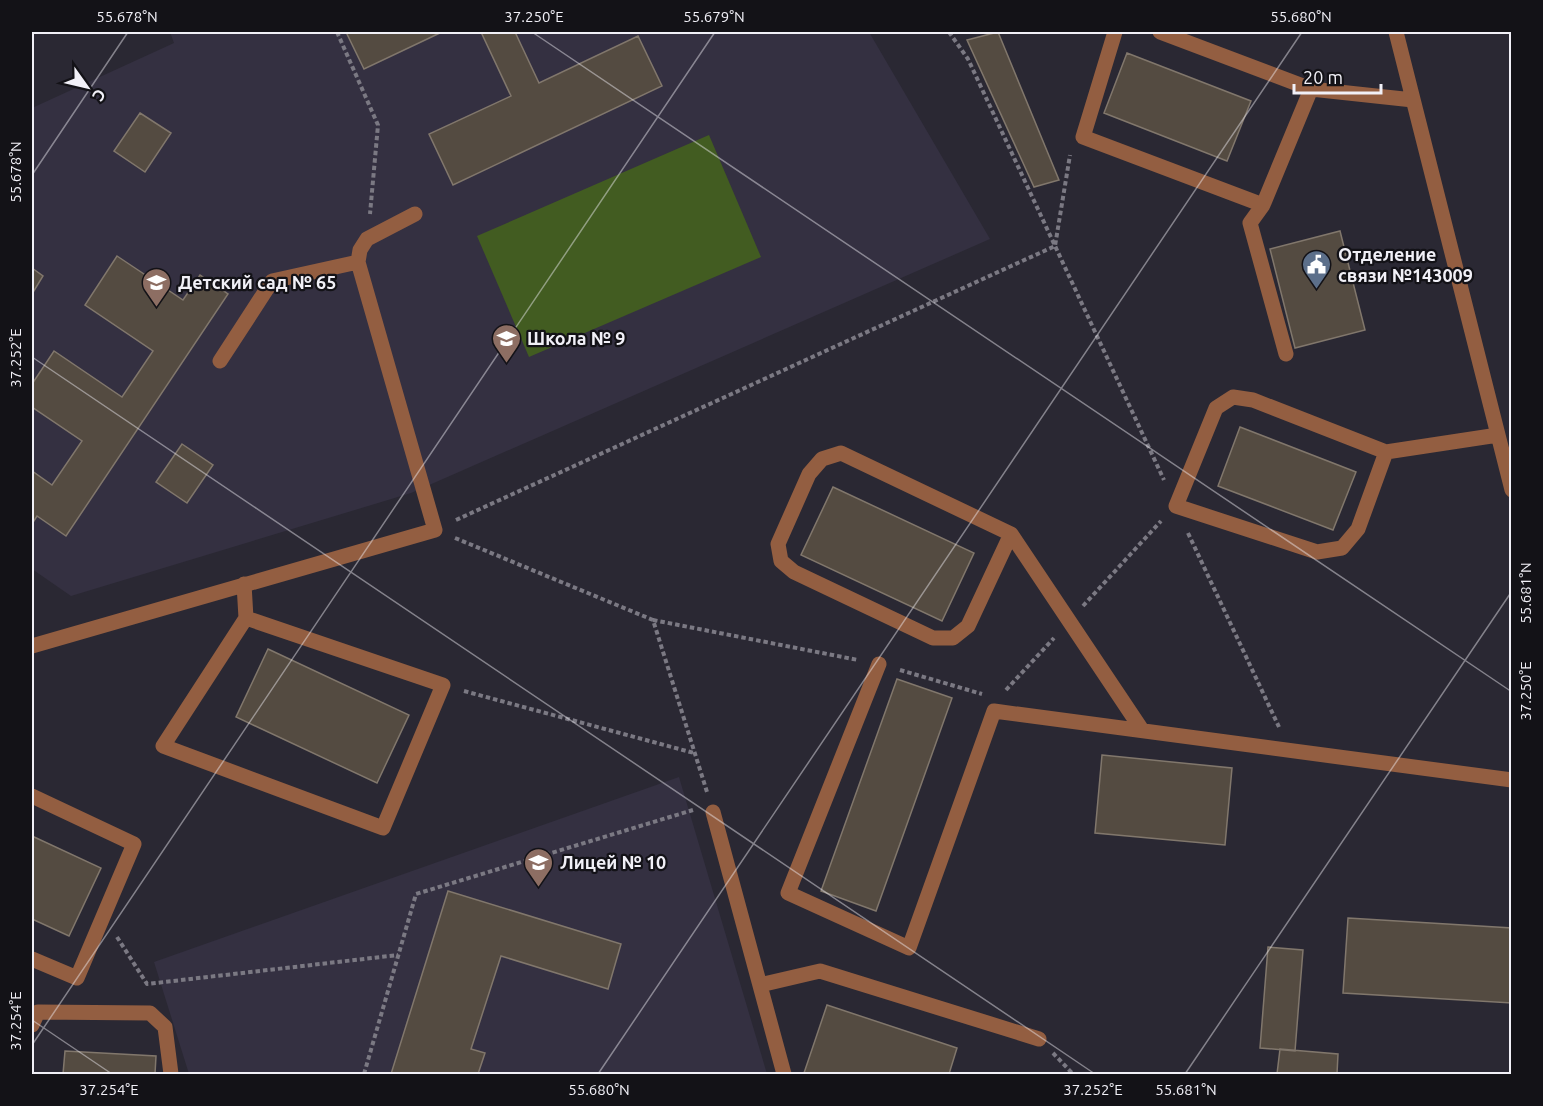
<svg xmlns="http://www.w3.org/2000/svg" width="1543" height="1106" viewBox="0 0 1543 1106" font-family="Ubuntu,sans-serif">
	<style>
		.built { fill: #343041 }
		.green { fill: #425c21 }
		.building { fill: #544b41; stroke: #81776c; stroke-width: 1.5 }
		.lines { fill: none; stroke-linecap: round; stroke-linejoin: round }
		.path { stroke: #7b7983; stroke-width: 4; stroke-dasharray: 4.5 3; stroke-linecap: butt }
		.minor { stroke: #935e41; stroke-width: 15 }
		.ticks { fill: none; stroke: #f1f0f7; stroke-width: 1.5; stroke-opacity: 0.45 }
		.labels { text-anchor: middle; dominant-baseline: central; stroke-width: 4.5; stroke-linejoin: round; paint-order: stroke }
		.poi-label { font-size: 18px; font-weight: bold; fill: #f1f0f7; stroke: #131217; text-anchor: start }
		.neatline { fill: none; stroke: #f1f0f7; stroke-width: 2 }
		.ticks-label { font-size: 15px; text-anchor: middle; fill: #f1f0f7 }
	</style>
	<rect width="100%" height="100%" fill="#2a2833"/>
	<path class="built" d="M170,32h699l121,207 -579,254 -340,103 -39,-27v-461l142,-65z
		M679,777l88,297h-578l-35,-112z"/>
	<path class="green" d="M709,135l52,122 -232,100 -52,-121z"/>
	<path class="building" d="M346,32h96l-78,37z
		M481,32h34l24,51 99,-47 24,50 -209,99 -24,-51 82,-38z
		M998,32l61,148 -25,7 -67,-147z
		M1127,53l124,48 -24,60 -123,-48z
		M140,113l31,20 -26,39 -31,-21z
		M1340,231l25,99 -70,18 -25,-99z
		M117,256l66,44 17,-25 28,19 -162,242 -29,-20 -5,8v-53l20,14 30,-44 -50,-34v-23l22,-33 68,46 31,-46 -68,-46z
		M32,268l11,8 -11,18z
		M1240,427l116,45 -23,58 -115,-44z
		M182,444l31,21 -26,38 -31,-21z
		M833,487l141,66 -32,68 -141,-66z
		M268,649l141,66 -32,68 -141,-66z
		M897,679l55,19 -76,213 -55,-20z
		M1102,755l130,13 -7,77 -130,-12z
		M32,836l69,32 -32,68 -37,-17z
		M448,891l173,53 -13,45 -107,-33 -30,93 14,4 -7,21h-87z
		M1348,918l164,10v75l-169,-10z
		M1268,947l35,3 -8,101 -35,-3z
		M827,1005l130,43 -8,26 -145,-1z
		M1280,1049l58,5 -1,20h-60z
		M65,1051l91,5 -1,18h-92z"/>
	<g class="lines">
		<path class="path" d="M337,32l41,93 -8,89
			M949,32l19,27 196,421
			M456,520l599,-274 15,-91
			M1188,533l91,194
			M455,538l198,82 54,172
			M1083,606l78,-85
			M653,620l205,40
			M900,670l82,24
			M1006,690l48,-52
			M464,691l230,62
			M117,937l30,47 251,-29
			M1053,1053l20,21
			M364,1074l52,-180 277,-84"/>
		<path class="minor" d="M1115,32l-32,105 180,68 48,-116
			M1160,32l151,57 102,11
			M1396,32l116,458
			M1263,205l-13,18 36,131
			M220,361l52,-80 86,-19 2,-12 7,-11 48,-25
			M1386,452l-28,77 -16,19 -25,4 -141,-46 40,-98 17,-11 20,3 133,52 112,-17
			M1011,534l-43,92 -15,12h-20l-139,-66 -13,-11 -3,-17 31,-70 13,-15 19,-6 170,81 131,196
			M244,584l2,34 197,67 -60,143 -220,-82 83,-128
			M32,646l403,-116 -77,-268
			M879,664l-91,229 121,55 85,-237 518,69
			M32,796l102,48 -57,134 -45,-19
			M713,812l71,262
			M760,985l60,-14 219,68
			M32,1025l6,-13 112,1 15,14 6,47"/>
	</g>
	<path class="ticks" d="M532,32l980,660M32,175l96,-143M32,357l1063,717M32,1020l80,54M32,1045l683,-1013M598,1074l704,-1042M1185,1074l327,-483"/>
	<defs>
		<symbol id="civic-pin" viewBox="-11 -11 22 30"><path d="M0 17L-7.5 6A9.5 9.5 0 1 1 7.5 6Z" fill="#5c6f8a" stroke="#131217"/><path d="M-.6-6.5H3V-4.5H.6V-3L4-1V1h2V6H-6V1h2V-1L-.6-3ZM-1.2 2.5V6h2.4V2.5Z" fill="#fff"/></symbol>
		<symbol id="school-pin" viewBox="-11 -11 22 30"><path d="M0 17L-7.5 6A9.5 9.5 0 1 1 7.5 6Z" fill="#8d6e63" stroke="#131217"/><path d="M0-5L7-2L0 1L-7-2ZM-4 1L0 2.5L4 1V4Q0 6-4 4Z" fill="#fff"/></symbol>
	</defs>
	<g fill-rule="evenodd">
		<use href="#civic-pin" x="1300" y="248" width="33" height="45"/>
		<use href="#school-pin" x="140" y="266" width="33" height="45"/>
		<use href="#school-pin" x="490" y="322" width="33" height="45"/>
		<use href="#school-pin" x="522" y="846" width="33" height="45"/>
	</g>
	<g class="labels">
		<g class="poi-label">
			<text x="1338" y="254">Отделение<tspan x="1338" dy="21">связи №143009</tspan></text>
			<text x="178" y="282">Детский сад № 65</text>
			<text x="527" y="338">Школа № 9</text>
			<text x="560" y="862">Лицей № 10</text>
		</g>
	</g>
	<rect width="1543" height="1106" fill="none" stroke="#131217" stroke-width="66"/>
	<g transform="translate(87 87) rotate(124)" stroke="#131217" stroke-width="4.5" paint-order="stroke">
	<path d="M0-4.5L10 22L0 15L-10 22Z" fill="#f1f0f7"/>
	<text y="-9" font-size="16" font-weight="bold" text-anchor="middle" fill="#f1f0f7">С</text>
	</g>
	<path d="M1294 84v9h87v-9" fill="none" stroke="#f1f0f7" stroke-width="3"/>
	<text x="1303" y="84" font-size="18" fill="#f1f0f7" stroke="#131217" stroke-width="4.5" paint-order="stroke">20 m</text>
	<rect x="33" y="33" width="1477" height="1040" class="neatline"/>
	<g class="ticks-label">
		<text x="127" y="22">55.678°N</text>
		<text x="534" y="22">37.250°E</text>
		<text x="714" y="22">55.679°N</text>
		<text x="1301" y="22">55.680°N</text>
		<text transform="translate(16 172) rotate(-90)" y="5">55.678°N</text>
		<text transform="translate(16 358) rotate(-90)" y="5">37.252°E</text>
		<text transform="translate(1526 593) rotate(-90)" y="5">55.681°N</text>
		<text transform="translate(1526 691) rotate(-90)" y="5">37.250°E</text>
		<text transform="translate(16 1021) rotate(-90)" y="5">37.254°E</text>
		<text x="109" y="1095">37.254°E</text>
		<text x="599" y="1095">55.680°N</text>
		<text x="1093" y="1095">37.252°E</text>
		<text x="1186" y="1095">55.681°N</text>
	</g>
</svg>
